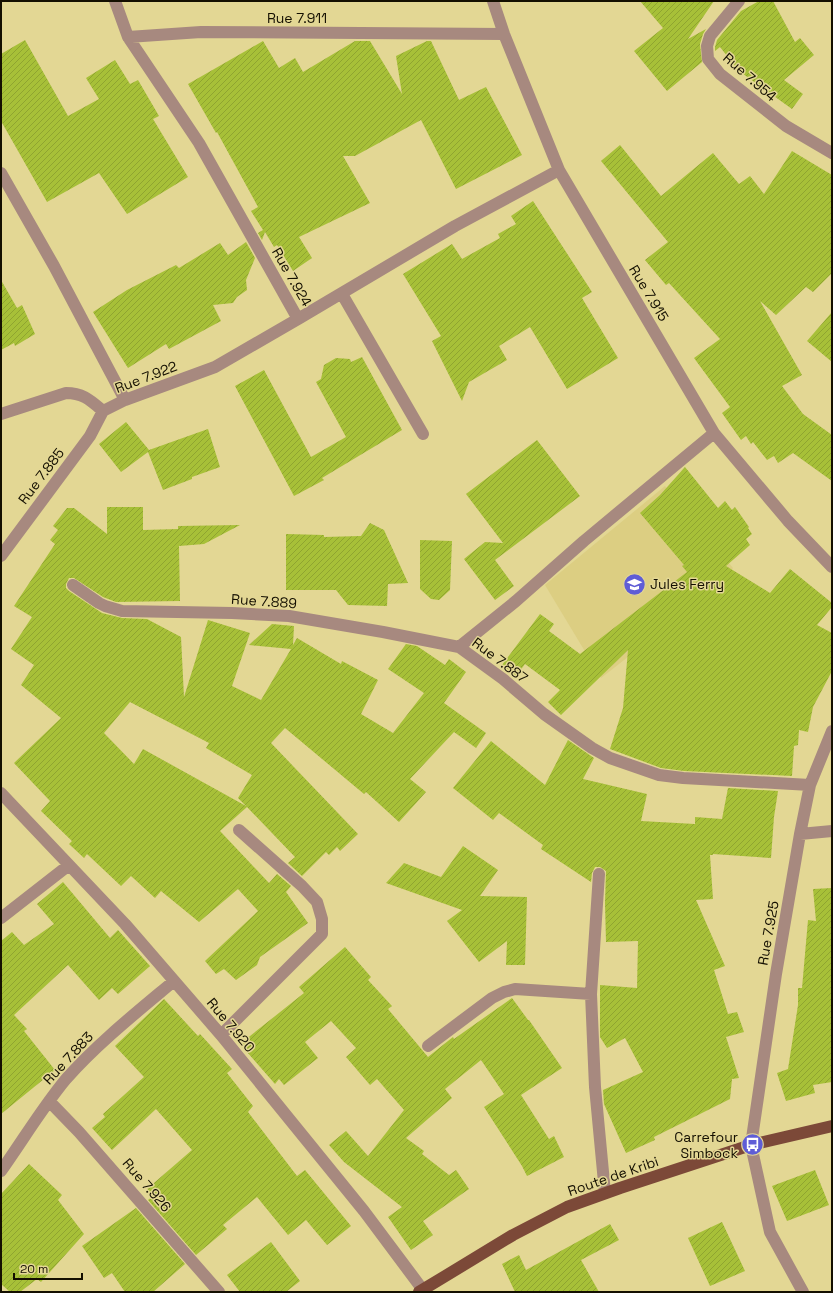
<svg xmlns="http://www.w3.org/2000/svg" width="833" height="1293" viewBox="0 0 833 1293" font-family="'Space Grotesk',sans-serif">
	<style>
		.built { fill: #dcce82 }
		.building { fill: url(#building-hatch); fill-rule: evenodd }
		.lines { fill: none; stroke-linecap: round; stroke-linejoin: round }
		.minor { stroke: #a7897f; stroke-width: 12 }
		.major { stroke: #7c4938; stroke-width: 12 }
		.labels { text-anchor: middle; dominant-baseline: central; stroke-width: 3; stroke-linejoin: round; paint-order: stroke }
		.street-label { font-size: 14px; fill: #140f00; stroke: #e3d794 }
		.poi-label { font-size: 14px; fill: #140f00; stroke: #e3d794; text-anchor: start }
	</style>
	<defs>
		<pattern id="building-hatch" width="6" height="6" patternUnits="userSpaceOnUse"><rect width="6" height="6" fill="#a7c038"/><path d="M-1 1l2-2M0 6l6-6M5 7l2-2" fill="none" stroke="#8fa430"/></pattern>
	</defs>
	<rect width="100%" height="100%" fill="#e3d794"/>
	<path class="built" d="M665,486l68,82 -9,14 -123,96 -56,-93z"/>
	<path class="building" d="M640,1h74l-26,38 18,-10 -3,5 -3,10 2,18 -35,29 -33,-40 29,-23z
		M759,1h14l22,41 5,-4 14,17 -30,25 19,14 -11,15 -53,-38 -19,-24 -5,4v-4l2,-7 24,-29z
		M25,40l43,76 31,-17 -13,-21 29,-18 15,24 8,-4 21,36 -6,3 35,58 -61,37 -28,-41 -52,29 -46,-81v-67z
		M263,41l16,27 16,-10 8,14 52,-31h15l32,53 -6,-38 31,-15h4l28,59 27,-13 36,68 -66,34 -35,-69 -66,36h-12l27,47 -71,34 13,21 -19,13 -16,-26 -3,2 -9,-15 -3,8 -4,-7 5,-3 -12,-19 7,-4 -41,-75 -1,1 -28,-49z
		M620,145l41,51 52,-43 26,31 11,-8 14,18 28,-43 40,24v98l-19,19 -7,-5 -30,28 -16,-14 42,74 -20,11 21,28 29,21v46l-39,-28 -15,10 -4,-7 -7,4 -14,-18 -2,2 -5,-8 -5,4 -19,-27 8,-6 -36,-49 26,-19 -51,-56 -3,2 -21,-25 23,-18 -67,-81z
		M533,201l59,91 -10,6 36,60 -51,31 -37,-62 -31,19 8,14 -38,22 -7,19 -30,-60 9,-5 -38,-62 49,-30 10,15 38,-21 -2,-4 18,-10 -5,-8z
		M246,242l9,16 -9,22 1,10 -10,7 -4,6 -20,2 8,16 -52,28 -3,-5 -38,24 -35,-56 34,-22 49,-25 3,3 41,-25 8,12z
		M1,280l16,28 5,-3 13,29 -20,12 -1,-3 -13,7z
		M832,312v50l-25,-21z
		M362,357l40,73 -80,48 2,2 -30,16 -59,-110 29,-16 47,87 35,-20 -30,-55 5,-3 3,-14 12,-7 14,1 1,3z
		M126,422l23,28 59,-21 12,38 -28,10v2l-29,11 -15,-38 -27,20 -22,-28z
		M537,440l43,56 -85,64 19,26 -19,14 -31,-41 21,-17 18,1 -37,-49z
		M685,467l33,41 7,-7 7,9 3,-3 14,20 -1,1 4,6 -6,5 4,6 -24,21 44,27 20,-24 42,34v4l-15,18 15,8v38l-19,36 -5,25 -9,-2 -1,15 -4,1 -2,30 -108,-5 -23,-3 -51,-19 13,-41 5,-58 -67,65 -13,-13 12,-12 -35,-26 -9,12 -14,-11 38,-51 14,10 -5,7 31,23 107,-82 -5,-6 2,-1 -44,-52 20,-18z
		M107,507h36v23l35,-1v-3l62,-1 -36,19 -25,2 1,55 -64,1 -13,-5 -29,-19h-5l-3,6v4l3,3 33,22 20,5 25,1 34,18 3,60 24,-77 42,13 -18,53 29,14 30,-51 -42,-4 23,-21 22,2 -1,19 4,-7 44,26 1,-3 36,19 -17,34 32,19 31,-40 -36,-24 18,-25 11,2 28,19 4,-6 17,13 -22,31 42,30 -10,15 -22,-16 -44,47 16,13 -27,30 -33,-30 -2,2 -79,-66 -14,15 87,91 -18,17 -3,-4 -8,8 -3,-3 -24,24 -14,-13 7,-6 -48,-50 -27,24 49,52 8,-9 14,12 -5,6 22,31 -48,34 -3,8 -21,15 -12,-11 -8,5 -11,-13 53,-50 -20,-22 -39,33 -38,-31 -6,7 -24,-22 -10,10 -34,-32 -3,4 -15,-14 3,-3 -31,-30 9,-10 -36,-38 47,-45 -40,-33 13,-20 -23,-16 21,-32 -18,-11 41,-62 -5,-4 8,-10 -5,-4 14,-18h7l33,26zM130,702l79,41 -3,5 46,27 -14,23 8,8 -103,-57 -9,15 -30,-31z
		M370,523l14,7 24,53 -20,1 -1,22 -39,-1 -12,-15h-50v-56l38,1v2l37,-1z
		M420,540l32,1 -2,49 -11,10 -8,-1 -11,-10z
		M568,740l26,18 -11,21 64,15 -6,27 54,3v-7l27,2 6,-31 50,3 -4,26 -3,41 -58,-4v1h-3l3,44 -17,1 29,66 -11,4 14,44 9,-2 7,20 -18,5 13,41 -7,1 -2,20 -76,38 1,3 -29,13 -22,-49 -1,-14 40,-18 -18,-34 -18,10 -7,-11v-52l37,3 1,-47 -32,1 -1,-39 1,-32 -6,-4h-5l-3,6 -1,9 -50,-33 2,-4 -44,-32 -6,7 -40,-32 38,-47 54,44z
		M463,846l35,24 -18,26 47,1 -2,68h-19l1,-24 -28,21 -32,-41 15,-11 -76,-27 18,-20 37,14z
		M63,882l47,56 8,-8 32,36 -32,28 -6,-6 -13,12 -31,-35 -54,50 13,14 -3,2 31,39 -54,44v-173l11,-9 12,13 30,-21 -17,-20z
		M832,888v194l-19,3 2,8 -29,8 -9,-28 11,-4 10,-64v-17h4l6,-68 8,1 -3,-32z
		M345,947l26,30 -3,3 24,26 -4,3 40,48 25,-20 1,2 58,-41 16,22h1l33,48 -41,27 28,44 5,-3 10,21 -37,19 -5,-10 -38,-59 20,-13 -23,-34 -36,29 7,9 -46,40 18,13 -2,3 27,21 7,-5 13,19 -46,32 10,14 -22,15 -23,-33 14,-10 -58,-45 -15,-17 17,-14 22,25 36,-46 -27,-31 -7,6 -24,-28 10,-9 -25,-27 -26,21 13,16 -34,27 -5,-6 -4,5 -35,-40 64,-51 -5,-6z
		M164,999l34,37 2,-2 32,35 -5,4 26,33 -5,6 49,64 8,-6 46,56 -24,19 -21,-25 -18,15 -31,-38 -34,28 4,4 -31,26 -48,-55 5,-4 -6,-7 45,-39 -36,-41 -44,41 -20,-22 13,-11 -2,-3 41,-37 -29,-31z
		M29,1164l33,31 -4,5 26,34 -43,48 -4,-3 -17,13h-10l-9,-8v-90z
		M815,1170l14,35 -42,16 -15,-35z
		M136,1208l49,56 -32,28h-28l-13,-19 -8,5 -22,-32z
		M722,1222l23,49 -35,15 -22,-48z
		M610,1224l9,16 -38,20 18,32h-84l-13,-28 17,-9 7,15z
		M271,1242l29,39 -14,11h-46l-13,-17z"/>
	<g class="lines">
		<path class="minor" d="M115,1l13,36 73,-5 303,2
			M493,1l11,33 55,136 155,263 74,88 44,46
			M739,1l-29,35 -3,10 1,13 12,15 66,52 46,27
			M128,37l71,106 99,176 157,-93 104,-56
			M1,173l53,93 71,134
			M342,294l81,140
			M1,414l65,-21c17,0 24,7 37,18l22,-11 90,-33 83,-48
			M714,433l-130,108 -68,60 -57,46 44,32 41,35 48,34 18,10 49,17 24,3 127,7
			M1,556l89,-120 13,-25
			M73,585l26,18 6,3 17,5 110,2 57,3 94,16 76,15
			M1,793l124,131 96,111 143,176 59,79
			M800,834l32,-3
			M599,874l-8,120 4,93 10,106
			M1,918l68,-53
			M221,1035l101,-101v-15l-5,-17 -15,-16 -63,-56
			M428,1046l64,-48 12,-6 11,-3 76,5
			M49,1101l30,31 140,160
			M1,1171c22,-31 41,-63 65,-92 32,-36 71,-67 108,-98
			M803,1292l-33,-60 -19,-87 25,-171 24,-140 10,-49 22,-54"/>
		<path class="major" d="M419,1292l94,-57 54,-28 53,-19 131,-43 81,-19"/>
	</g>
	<defs>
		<symbol id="school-disc" viewBox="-11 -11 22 22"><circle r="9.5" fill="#5f5dd6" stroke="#e3d794"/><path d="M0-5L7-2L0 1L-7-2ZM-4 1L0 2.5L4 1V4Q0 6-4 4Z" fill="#fff"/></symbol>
		<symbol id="bus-disc" viewBox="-11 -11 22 22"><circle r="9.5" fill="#5f5dd6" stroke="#e3d794"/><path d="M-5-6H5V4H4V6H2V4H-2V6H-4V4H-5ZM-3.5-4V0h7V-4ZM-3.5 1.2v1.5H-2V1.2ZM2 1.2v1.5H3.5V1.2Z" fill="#fff"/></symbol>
	</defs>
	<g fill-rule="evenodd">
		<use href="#school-disc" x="622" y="572" width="25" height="25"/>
		<use href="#bus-disc" x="740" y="1132" width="25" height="25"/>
	</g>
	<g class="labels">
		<g class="street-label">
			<text x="297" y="18">Rue 7.911</text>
			<text transform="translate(750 77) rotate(41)">Rue 7.954</text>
			<text transform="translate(292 277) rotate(60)">Rue 7.924</text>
			<text transform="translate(649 293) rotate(59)">Rue 7.915</text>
			<text transform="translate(146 377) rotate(-21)">Rue 7.922</text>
			<text transform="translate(41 476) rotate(-53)">Rue 7.885</text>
			<text transform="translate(264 601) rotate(4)">Rue 7.889</text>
			<text transform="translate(500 660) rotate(37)">Rue 7.887</text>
			<text transform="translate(768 933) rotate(-80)">Rue 7.925</text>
			<text transform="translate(231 1025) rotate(50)">Rue 7.920</text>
			<text transform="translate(68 1058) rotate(-47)">Rue 7.883</text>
			<text transform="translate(613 1176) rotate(-19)">Route de Kribi</text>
			<text transform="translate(147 1185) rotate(49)">Rue 7.926</text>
		</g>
		<g class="poi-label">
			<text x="650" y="584">Jules Ferry</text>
			<text x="738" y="1137" text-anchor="end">Carrefour<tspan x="738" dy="16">Simbock</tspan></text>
		</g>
	</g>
	<rect width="833" height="1293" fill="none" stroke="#140f00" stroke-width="4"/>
	<path d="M14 1273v6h68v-6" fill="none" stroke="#140f00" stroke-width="2"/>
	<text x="20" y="1273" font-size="12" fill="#140f00" stroke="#e3d794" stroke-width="3" paint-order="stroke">20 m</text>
</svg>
